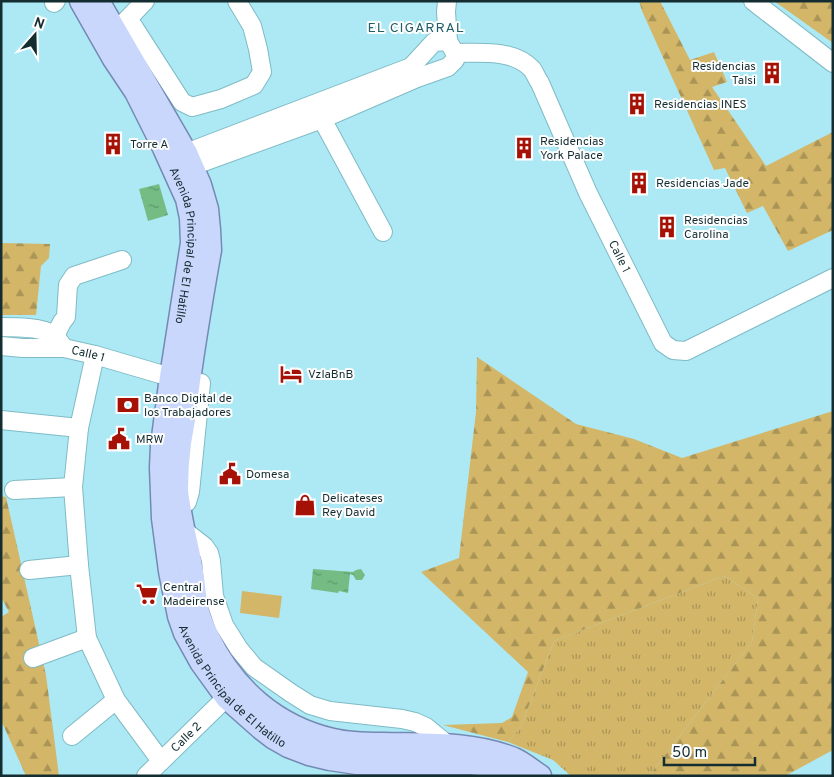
<svg xmlns="http://www.w3.org/2000/svg" width="834" height="777" font-family="Overpass,sans-serif">
  <style>
    .grass { fill: url(#grass-tufts) }
    .forest { fill: url(#forest-firs) }
    .garden { fill: #d3b668 }
    .water { fill: url(#water-ripples) }
    .lines { fill: none; stroke-linecap: round; stroke-linejoin: round }
    .minor-casing { stroke: #7fbbc5; stroke-width: 20 }
    .major-casing { stroke: #748ab4; stroke-width: 25 }
    .minor { stroke: #fff; stroke-width: 18 }
    .major { stroke: #cad7fc; stroke-width: 22 }
    .labels { text-anchor: middle; stroke-width: 4; stroke-linejoin: round; paint-order: stroke }
    .poi-label { font-size: 12px; fill: #142d31; stroke: #fefefe; text-anchor: start }
    .street-label { font-size: 12px; fill: #142d31; stroke: #fefefe }
    .neighbourhood-label { font-size: 14px; letter-spacing: 1px; fill: #215e68; stroke: #fefefe }
  </style>
  <defs>
    <pattern id="grass-tufts" width="24" height="20" patternUnits="userSpaceOnUse" patternTransform="scale(1.25)"><rect width="24" height="20" fill="#d3b668"/><path d="M3 7l-1-3M5 7V3M7 7l1-3M15 17l-1-3M17 17v-4M19 17l1-3" fill="none" stroke="#aa9456"/></pattern>
    <pattern id="forest-firs" width="22" height="20" patternUnits="userSpaceOnUse" patternTransform="scale(1.25)"><rect width="22" height="20" fill="#d3b668"/><path d="M5 1l3.5 6h-7zM16 11l3.5 6h-7z" fill="#aa9456"/></pattern>
    <pattern id="water-ripples" width="26" height="14" patternUnits="userSpaceOnUse" patternTransform="scale(1.25)"><rect width="26" height="14" fill="#74bb84"/><path d="M2 4q2-2 4 0t4 0M15 11q2-2 4 0t4 0" fill="none" stroke="#5e986d"/></pattern>
  </defs>
  <rect width="100%" height="100%" fill="#ace9f4"/>
  <polygon class="grass" points="724,576 758,598 752,642 649,776 571,776 553,760 508,742 521,726 554,641"/>
  <g class="forest">
    <polygon points="639,1 660,1 690,60 714,52 727,82 712,87 766,166 833,132 833,230 788,251 763,206 747,213 725,168 714,170 642,11"/>
    <polygon points="774,1 833,1 833,43"/>
    <polygon points="1,243 50,244 49,258 41,266 36,315 1,315"/>
    <polygon points="477,357 576,424 634,439 682,458 833,411 833,750 785,776 649,776 752,642 758,598 724,576 554,641 521,726 508,742 443,725 502,723 512,717 528,672 421,572 459,558 476,412"/>
    <polygon points="1,496 6,497 46,675 59,776 26,776 1,720 1,617 9,612 1,597"/>
  </g>
  <polygon class="garden" points="242,591 282,596 279,618 240,613"/>
  <g class="water">
    <polygon points="159,184 168,215 148,221 139,189"/>
    <polygon points="313,569 353,572 356,570 361,569 365,575 362,580 356,580 353,575 350,574 348,593 339,591 338,593 311,589"/>
  </g>
  <g class="lines">
    <g class="minor-casing">
      <g id="minor">
        <polyline points="447,1 446,12 448,41"/>
        <polyline points="753,1 833,63"/>
        <polyline points="54,3 56,1"/>
        <polyline points="128,19 135,29 182,102 192,107 221,99 254,85 262,72 258,49 252,26 237,1"/>
        <polyline points="120,27 145,1"/>
        <polygon points="448,41 455,53 455,60 448,67 417,78 322,119 206,161 192,166 172,167 186,153 411,67 434,42"/>
        <path id="s1" d="M455 53C481 53 513 49 532 69 535 73 537 79 540 83L588 193 663 343 673 350 686 351 833 278"/>
        <polyline points="322,119 383,232"/>
        <path d="M1 327C15 327 43 327 54 335 57 338 60 342 62 345"/>
        <polyline points="55,336 62,322 66,317 68,285 74,276 122,260"/>
        <path id="s2" d="M1 346 23 348H64L95 355 160 374 181 379"/>
        <polyline points="95,355 79,428 73,487 79,565 87,638 116,700 161,761"/>
        <polyline points="1,420 79,428"/>
        <polyline points="14,490 73,487"/>
        <polyline points="179,506 187,502 190,492 201,383"/>
        <polyline points="182,529 204,546 209,553 211,561 214,596 224,625 239,649 254,667 291,693 310,705 330,711 402,719 415,722 426,727 449,746"/>
        <polyline points="29,570 79,565"/>
        <polyline points="33,658 87,638"/>
        <polyline points="72,736 116,700"/>
        <path id="s3" d="M146 776 235 689"/>
      </g>
    </g>
    <g class="major-casing">
      <g id="major">
        <path id="s4" d="M81 1 114 59 136 92 164 148 187 199 191 218 192 243 171 377 162 445 161 468 163 518 170 571 179 616 185 633 201 662 227 698 261 728 274 738 288 746 309 754 330 759 357 763H471L488 765 516 776"/>
        <path d="M98 1 186 153 200 185 207 209 209 230 210 250C201 301 192 353 186 404 185 417 182 430 180 443 178 458 177 474 177 489 177 494 178 499 179 505 182 527 187 544 191 566 194 580 194 594 197 608 199 618 204 628 208 637 233 689 276 727 333 740 349 744 366 744 383 744 427 745 472 742 514 759 523 763 531 770 540 776"/>
      </g>
    </g>
    <use href="#minor" class="minor"/>
    <use href="#major" class="major"/>
  </g>
  <defs>
    <g id="building-bare" transform="scale(1.725)"><path d="M-4-6H4V6H1V3H-1V6H-4ZM-2.5-4.3h1.7v1.8h-1.7ZM.8-4.3h1.7v1.8H.8ZM-2.5-1h1.7V.8h-1.7ZM.8-1h1.7V.8H.8Z" fill="#a51105" stroke="#fefefe" stroke-width="2.5" paint-order="stroke"/></g>
    <g id="hotel-bare" transform="scale(1.725)"><path d="M-6-4.5h1.5V1H6V5H4.5V3h-9V5H-6ZM-4 0a1.8 1.8 0 1 1 3.6 0ZM.5 0V-2.5h3Q6-2.5 6 0Z" fill="#a51105" stroke="#fefefe" stroke-width="2.5" paint-order="stroke"/></g>
    <g id="bank-bare" transform="scale(1.725)"><path d="M-6-4H6V4H-6ZM0-2.3a2.3 2.3 0 1 0 0 4.6a2.3 2.3 0 1 0 0-4.6Z" fill="#a51105" stroke="#fefefe" stroke-width="2.5" paint-order="stroke"/></g>
    <g id="civic-bare" transform="scale(1.725)"><path d="M-.6-6.5H3V-4.5H.6V-3L4-1V1h2V6H-6V1h2V-1L-.6-3ZM-1.2 2.5V6h2.4V2.5Z" fill="#a51105" stroke="#fefefe" stroke-width="2.5" paint-order="stroke"/></g>
    <g id="shop-bare" transform="scale(1.725)"><path d="M-5-2.5h2.3a2.7 3.5 0 0 1 5.4 0H5L5.5 6h-11ZM-1.5-2.5h3a1.5 2.3 0 0 0-3 0Z" fill="#a51105" stroke="#fefefe" stroke-width="2.5" paint-order="stroke"/></g>
    <g id="supermarket-bare" transform="scale(1.725)"><path d="M-6-5.5h2.5l.6 2H6L4.5 2H-2.5L-4.4-4H-6ZM-1.5 3.2a1.3 1.3 0 1 0 .1 0ZM3 3.2a1.3 1.3 0 1 0 .1 0Z" fill="#a51105" stroke="#fefefe" stroke-width="2.5" paint-order="stroke"/></g>
  </defs>
  <g fill-rule="evenodd">
    <use href="#building-bare" x="772" y="73"/>
    <use href="#building-bare" x="637" y="104"/>
    <use href="#building-bare" x="113" y="144"/>
    <use href="#building-bare" x="524" y="148"/>
    <use href="#building-bare" x="639" y="183"/>
    <use href="#building-bare" x="667" y="227"/>
    <use href="#hotel-bare" x="291" y="374"/>
    <use href="#bank-bare" x="128" y="405"/>
    <use href="#civic-bare" x="119" y="439"/>
    <use href="#civic-bare" x="230" y="474"/>
    <use href="#shop-bare" x="305" y="505"/>
    <use href="#supermarket-bare" x="147" y="594"/>
  </g>
  <g class="labels">
    <g class="poi-label">
      <text x="756" y="70" text-anchor="end">Residencias<tspan x="756" dy="14">Talsi</tspan></text>
      <text x="654" y="108">Residencias INES</text>
      <text x="540" y="145">Residencias<tspan x="540" dy="14">York Palace</tspan></text>
      <text x="130" y="148">Torre A</text>
      <text x="656" y="187">Residencias Jade</text>
      <text x="684" y="224">Residencias<tspan x="684" dy="14">Carolina</tspan></text>
      <text x="308" y="378">VzlaBnB</text>
      <text x="144" y="402">Banco Digital de<tspan x="144" dy="14">los Trabajadores</tspan></text>
      <text x="136" y="443">MRW</text>
      <text x="246" y="478">Domesa</text>
      <text x="322" y="502">Delicateses<tspan x="322" dy="14">Rey David</tspan></text>
      <text x="163" y="591">Central<tspan x="163" dy="14">Madeirense</tspan></text>
    </g>
    <g class="street-label">
      <text dy="4" stroke="none"><textPath href="#s4" startOffset="271">Avenida Principal de El Hatillo</textPath></text>
      <text dy="4" stroke="none"><textPath href="#s1" startOffset="288">Calle 1</textPath></text>
      <text dy="4" stroke="none"><textPath href="#s2" startOffset="88">Calle 1</textPath></text>
      <text dy="4" stroke="none"><textPath href="#s4" startOffset="736">Avenida Principal de El Hatillo</textPath></text>
      <text dy="4" stroke="none"><textPath href="#s3" startOffset="56">Calle 2</textPath></text>
    </g>
    <g class="neighbourhood-label">
      <text x="416" y="32">EL CIGARRAL</text>
    </g>
  </g>
  <rect width="834" height="777" fill="none" stroke="#142d31" stroke-width="5"/>
  <g transform="translate(35 35) rotate(20)" stroke="#fefefe" stroke-width="4" paint-order="stroke">
  <path d="M0-4L9 19L0 12L-9 19Z" fill="#142d31"/>
  <text y="-8" font-size="14" font-weight="bold" text-anchor="middle" fill="#142d31">N</text>
  </g>
  <path d="M664 757v8h91v-8" fill="none" stroke="#142d31" stroke-width="2.5"/>
  <text x="672" y="757" font-size="15" fill="#142d31" stroke="#fefefe" stroke-width="4" paint-order="stroke">50 m</text>
</svg>
